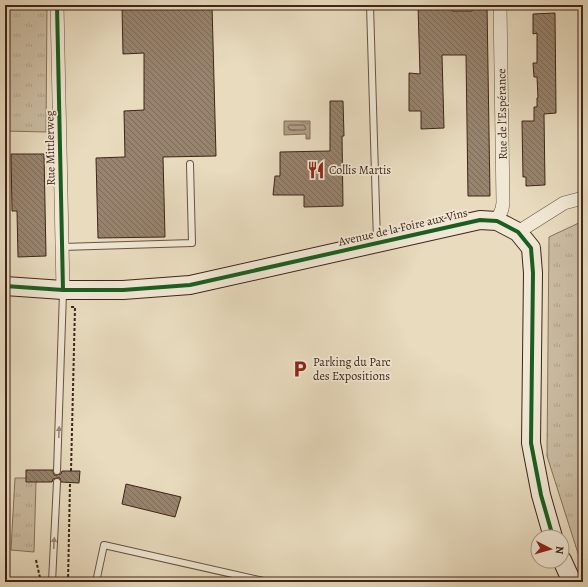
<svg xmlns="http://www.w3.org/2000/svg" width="588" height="587" font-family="Alegreya,serif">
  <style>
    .grass { fill: url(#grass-tufts); stroke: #86705d }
    .water { fill: url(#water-ripples); stroke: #836d5a }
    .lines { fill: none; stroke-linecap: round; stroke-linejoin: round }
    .shore { stroke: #78604f; stroke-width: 1 }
    .building { fill: url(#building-back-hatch); stroke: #402418 }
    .lane-casing { stroke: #6a5242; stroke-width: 8 }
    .street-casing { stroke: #6a5242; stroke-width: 14 }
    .secondary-casing { stroke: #402418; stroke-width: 20 }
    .path { stroke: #402418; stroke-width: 2; stroke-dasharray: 3 2; stroke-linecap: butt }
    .lane { stroke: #f0e8d5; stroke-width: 6 }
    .street { stroke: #f0e8d5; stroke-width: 13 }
    .secondary { stroke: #f0e8d5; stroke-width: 18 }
    .cycleway-casing { stroke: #f0e8d5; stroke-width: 6 }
    .cycleway { stroke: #1b5e20; stroke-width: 4 }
    .oneway { fill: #988676 }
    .labels { text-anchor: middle; stroke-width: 3.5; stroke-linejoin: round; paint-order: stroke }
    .street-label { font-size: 12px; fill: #402418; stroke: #f0e8d5 }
    .poi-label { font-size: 12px; fill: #402418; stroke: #f0e8d5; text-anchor: start }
  </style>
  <defs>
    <pattern id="grass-tufts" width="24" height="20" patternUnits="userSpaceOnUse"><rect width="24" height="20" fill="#cbbca2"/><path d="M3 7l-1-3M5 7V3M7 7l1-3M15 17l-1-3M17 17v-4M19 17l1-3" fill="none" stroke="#afa18b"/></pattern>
    <pattern id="water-ripples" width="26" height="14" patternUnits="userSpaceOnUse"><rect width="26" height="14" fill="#af9d86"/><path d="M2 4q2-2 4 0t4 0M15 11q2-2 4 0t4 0" fill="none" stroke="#90806d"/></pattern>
    <pattern id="building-back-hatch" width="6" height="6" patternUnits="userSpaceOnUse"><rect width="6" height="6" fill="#97836e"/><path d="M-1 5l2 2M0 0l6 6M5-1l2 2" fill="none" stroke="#7d6b59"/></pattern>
  </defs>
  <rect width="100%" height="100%" fill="#e8dbbe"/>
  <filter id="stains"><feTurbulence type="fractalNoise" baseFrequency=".005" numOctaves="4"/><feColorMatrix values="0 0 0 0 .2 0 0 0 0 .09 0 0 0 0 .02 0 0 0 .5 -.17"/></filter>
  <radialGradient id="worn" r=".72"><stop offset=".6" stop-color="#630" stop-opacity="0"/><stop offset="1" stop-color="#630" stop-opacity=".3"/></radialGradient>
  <g class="grass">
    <polygon points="5,5 47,5 46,132 5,131"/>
    <polygon points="583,221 583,569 547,456 549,237"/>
    <polygon points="15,478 26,478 36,482 34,552 11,550"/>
  </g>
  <polygon class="water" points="284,121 310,121 310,139 306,139 306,134 284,135"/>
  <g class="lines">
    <polygon class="shore" points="290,125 304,125 306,129 304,130 290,130 288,127"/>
  </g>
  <g class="building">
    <polygon points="122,5 212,5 216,156 163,157 165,237 98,238 96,158 125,157 124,111 144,110 144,53 123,54"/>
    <polygon points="418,5 452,5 452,11 472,11 472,5 487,5 490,196 468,196 466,55 442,55 444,128 421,129 421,111 409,111 409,73 420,74"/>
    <polygon points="555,13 556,113 544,114 545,185 526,186 526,177 523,177 522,121 534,121 534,107 537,107 537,98 538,98 537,77 534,77 533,63 537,63 537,33 533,34 533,14"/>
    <polygon points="330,101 343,101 344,136 342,136 343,206 304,207 304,195 273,195 275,176 280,176 280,152 330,151"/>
    <polygon points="11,154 44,154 46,256 18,257 17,211 12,211"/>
    <polygon points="26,470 53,470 54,475 57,475 61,474 62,471 80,471 79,483 61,482 60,478 57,478 53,479 52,482 26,482"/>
    <polygon points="126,484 181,497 175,517 122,504"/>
  </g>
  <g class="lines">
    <g class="lane-casing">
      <g id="lane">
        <polyline points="370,5 377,242"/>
        <polyline points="62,247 192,243 190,164"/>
        <polyline points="57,471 63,292"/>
        <polyline points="52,582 57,482"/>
        <polyline points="96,582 104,545 268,582"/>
      </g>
    </g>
    <g class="street-casing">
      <g id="street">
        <polyline points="57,5 63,290"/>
        <polyline points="497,221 502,209 503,203 500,5"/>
        <polyline points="518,232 564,203 583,198"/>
      </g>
    </g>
    <g class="secondary-casing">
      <g id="secondary">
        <polyline points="5,286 63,290 123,290 190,285 480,220 497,221 518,232 531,248 533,273 531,443 541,495 553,537"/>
        <polyline points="562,560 572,582"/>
      </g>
    </g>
    <g class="path">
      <polyline points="71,471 75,307 71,307"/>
      <polyline points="36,560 41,582"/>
      <polyline points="68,582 70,483"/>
    </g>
    <use href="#lane" class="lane"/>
    <use href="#street" class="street"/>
    <use href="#secondary" class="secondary"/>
    <g class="cycleway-casing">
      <g id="cycleway">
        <polyline points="57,5 63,290"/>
        <polyline points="5,286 63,290 123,290 190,285 480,220 497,221 518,232 531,248 533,273 531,443 541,495 553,537"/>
      </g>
    </g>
    <use href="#cycleway" class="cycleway"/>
  </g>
  <defs><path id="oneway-solid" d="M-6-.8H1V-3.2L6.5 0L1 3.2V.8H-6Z"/></defs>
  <g class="oneway">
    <use href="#oneway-solid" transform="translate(59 432) rotate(-88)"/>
    <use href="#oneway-solid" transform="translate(54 543) rotate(-87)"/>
  </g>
  <defs>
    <g id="restaurant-bare" transform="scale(1.38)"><path d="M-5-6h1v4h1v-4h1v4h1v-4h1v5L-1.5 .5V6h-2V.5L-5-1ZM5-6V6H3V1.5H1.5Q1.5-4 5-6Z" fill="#8f2418" stroke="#f0e8d5" stroke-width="2.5" paint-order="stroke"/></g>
    <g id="parking-bare" transform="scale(1.38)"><path d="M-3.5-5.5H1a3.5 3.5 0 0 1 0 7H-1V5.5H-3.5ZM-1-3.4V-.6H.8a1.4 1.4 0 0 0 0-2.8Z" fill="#8f2418" stroke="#f0e8d5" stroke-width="2.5" paint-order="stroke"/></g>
  </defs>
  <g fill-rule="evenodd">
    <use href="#restaurant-bare" x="316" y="170"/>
    <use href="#parking-bare" x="300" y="369"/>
  </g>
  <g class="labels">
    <g class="street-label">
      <text transform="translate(502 114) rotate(-91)" y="4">Rue de l'Espérance</text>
      <text transform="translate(50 148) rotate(-91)" y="4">Rue Mittlerweg</text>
      <text transform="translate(403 227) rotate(-13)" y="4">Avenue de la Foire aux Vins</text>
    </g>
    <g class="poi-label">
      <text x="329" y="174">Collis Martis</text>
      <text x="313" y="366">Parking du Parc<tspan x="313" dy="14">des Expositions</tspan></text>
    </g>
  </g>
  <rect width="588" height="587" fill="none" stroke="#e8dbbe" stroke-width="20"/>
  <rect x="6" y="6" width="576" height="575" fill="none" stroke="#402418" stroke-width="2"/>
  <rect x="10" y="10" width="568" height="567" fill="none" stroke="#402418"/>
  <g transform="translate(550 549) rotate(96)"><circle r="19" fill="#f0e8d5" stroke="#aa9a89"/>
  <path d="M0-3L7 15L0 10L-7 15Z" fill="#8f2418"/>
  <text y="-6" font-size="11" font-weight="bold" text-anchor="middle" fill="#402418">N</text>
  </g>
  <rect width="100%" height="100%" filter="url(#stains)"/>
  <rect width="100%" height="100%" fill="url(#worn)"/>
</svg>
